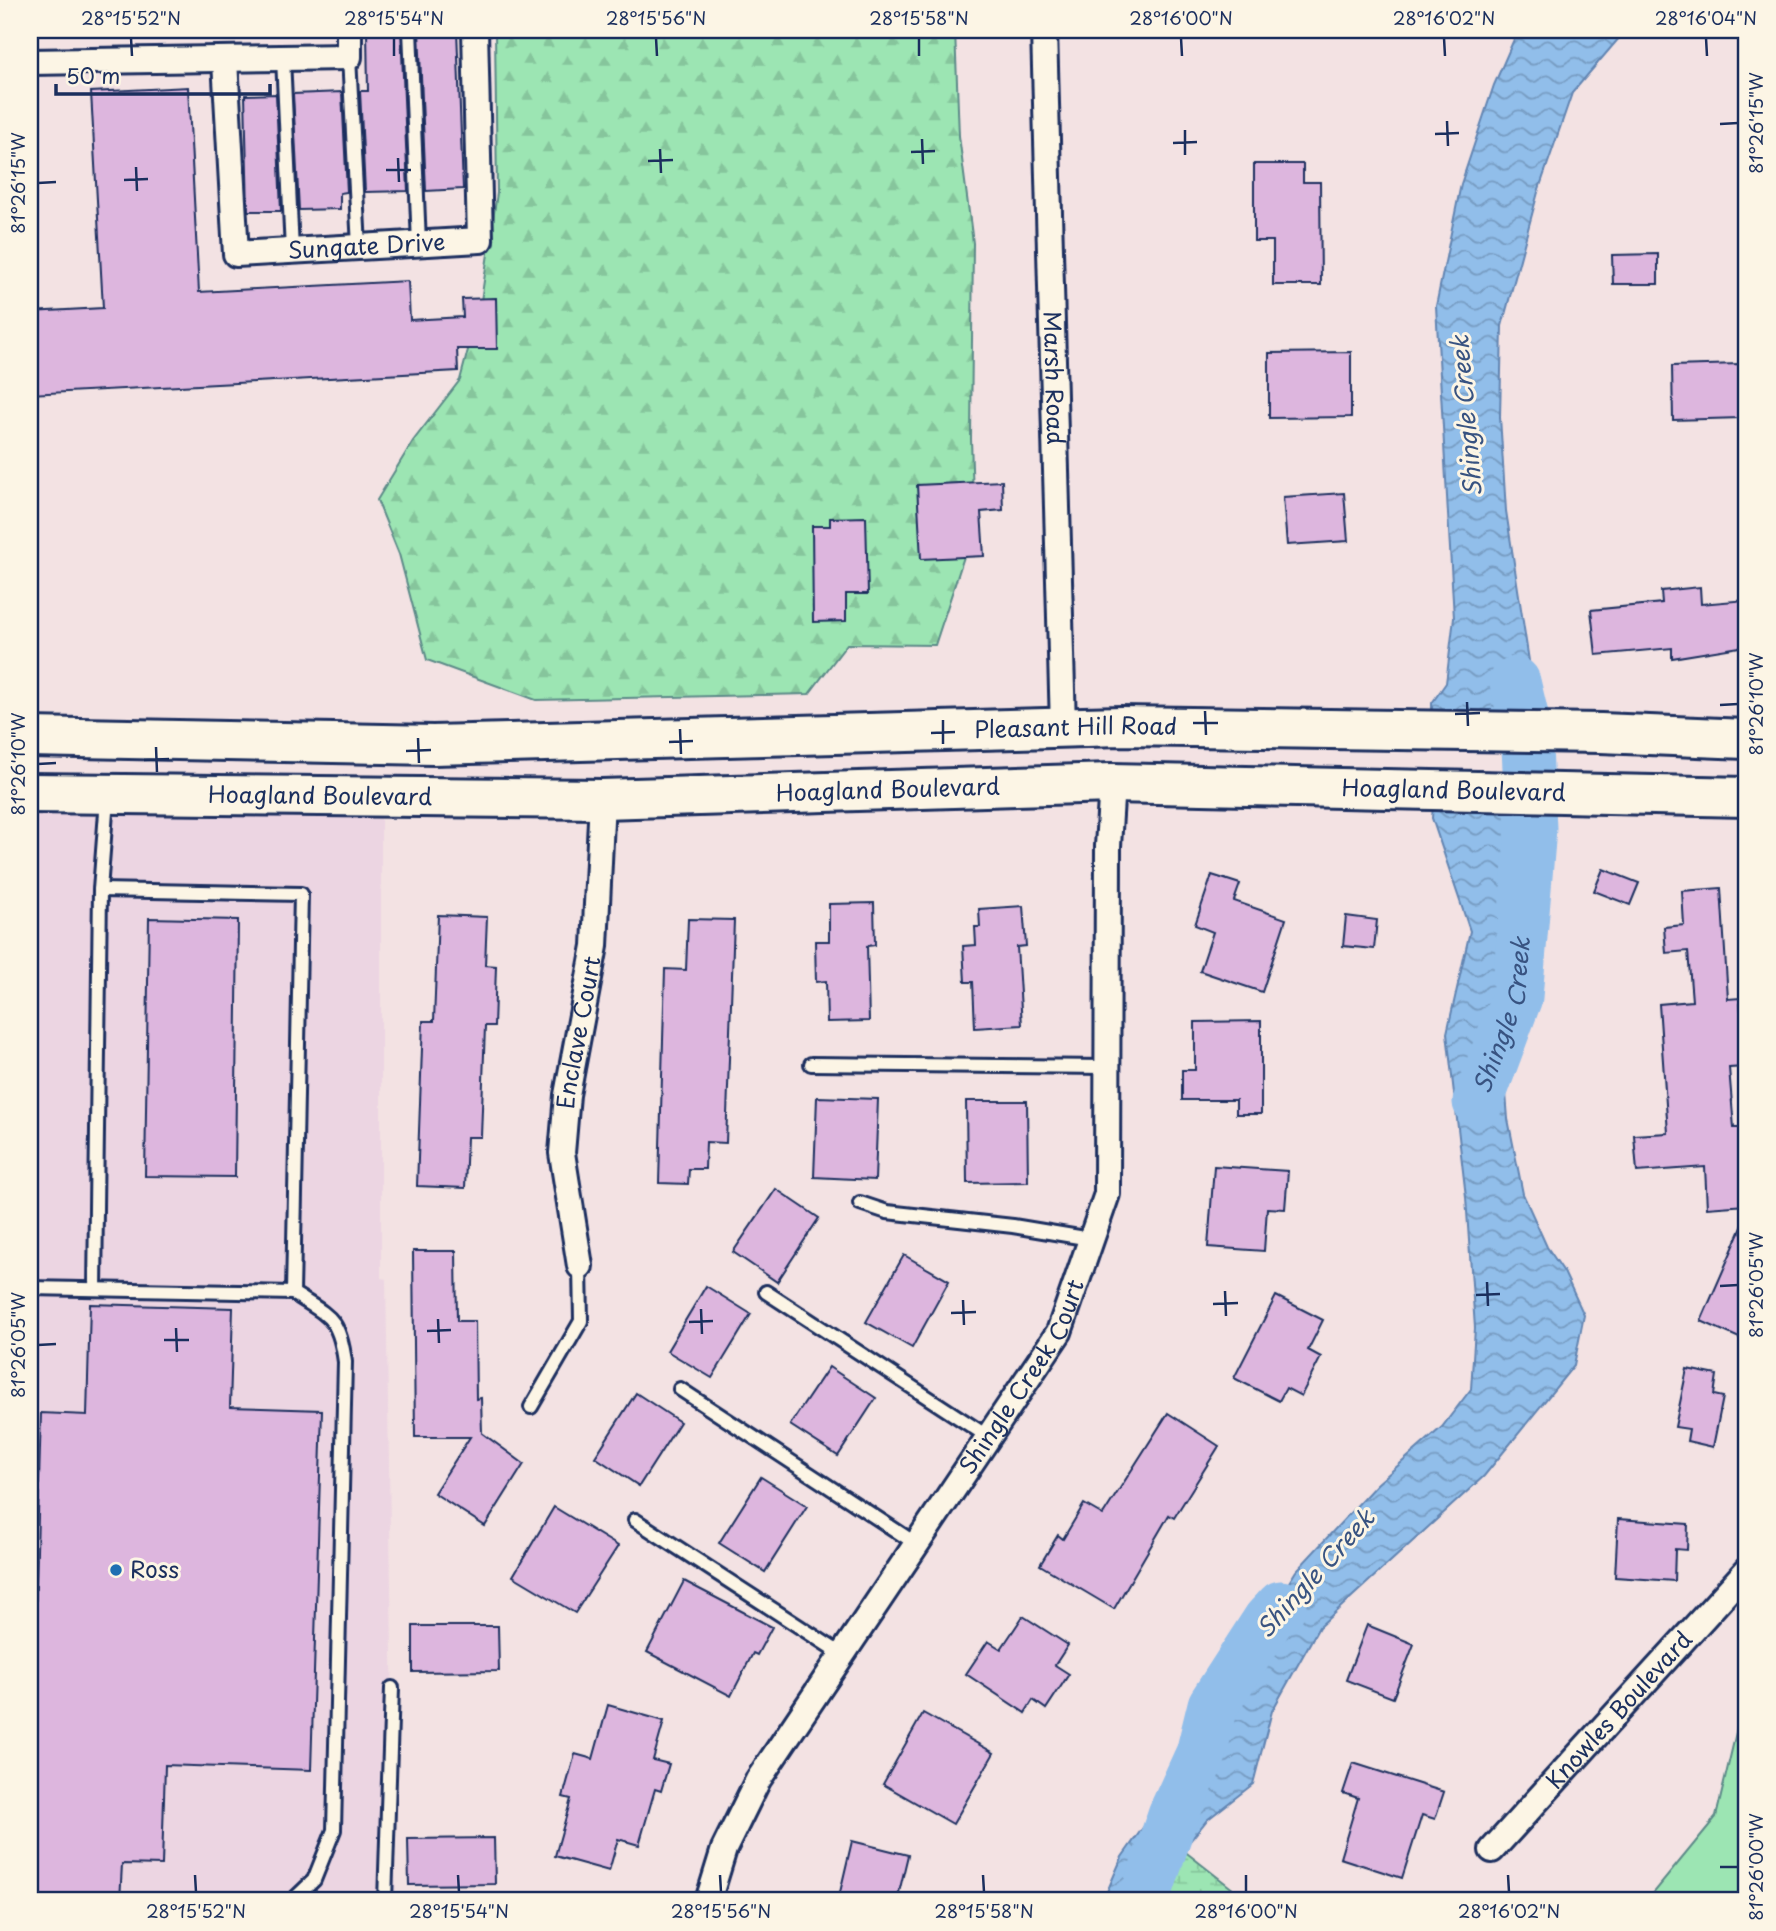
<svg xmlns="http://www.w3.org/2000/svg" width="1776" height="1931" font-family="'Playpen Sans',sans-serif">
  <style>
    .built { fill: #ecd5e2 }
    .grass { fill: #9ce5b3; stroke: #5c8a88; stroke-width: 2 }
    .forest { fill: url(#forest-firs); stroke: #5c8a88; stroke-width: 2 }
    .wetland { fill: url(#wetland-marsh); stroke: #5c8a88; stroke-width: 2 }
    .water { fill: url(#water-waves); stroke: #6285b2; stroke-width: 2 }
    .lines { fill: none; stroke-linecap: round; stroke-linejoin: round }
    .river { stroke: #91beea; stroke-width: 51 }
    .building { fill: #ddb6de; stroke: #1b2f5e; stroke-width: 2 }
    .lane-casing { stroke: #1b2f5e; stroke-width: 18 }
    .street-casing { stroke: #1b2f5e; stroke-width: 30 }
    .primary-casing { stroke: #1b2f5e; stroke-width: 44 }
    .lane { stroke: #fcf5e5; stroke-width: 12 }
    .street { stroke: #fcf5e5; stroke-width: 24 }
    .primary { stroke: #fcf5e5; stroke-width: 38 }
    .ticks { fill: none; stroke: #1b2f5e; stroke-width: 2.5 }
    .poi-dot { fill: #1f6fb2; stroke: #fcf5e5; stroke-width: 2.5 }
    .labels { text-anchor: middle; stroke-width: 6; stroke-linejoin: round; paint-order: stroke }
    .street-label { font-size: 23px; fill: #1b2f5e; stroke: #fcf5e5 }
    .poi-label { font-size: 23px; fill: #1b2f5e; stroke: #fcf5e5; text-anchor: start }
    .water-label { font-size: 24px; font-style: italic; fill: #385381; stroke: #fcf5e5 }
    .neatline { fill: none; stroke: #1b2f5e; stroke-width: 2.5 }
    .ticks-label { font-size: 18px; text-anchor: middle; fill: #1b2f5e }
  </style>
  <defs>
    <pattern id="forest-firs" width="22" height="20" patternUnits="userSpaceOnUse" patternTransform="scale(1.75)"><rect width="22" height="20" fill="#9ce5b3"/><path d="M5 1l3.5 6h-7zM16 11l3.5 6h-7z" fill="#86c59c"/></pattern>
    <pattern id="wetland-marsh" width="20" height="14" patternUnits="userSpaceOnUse" patternTransform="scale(1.75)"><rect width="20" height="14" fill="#9ce5b3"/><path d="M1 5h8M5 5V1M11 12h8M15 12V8" fill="none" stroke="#86c59c"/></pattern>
    <pattern id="water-waves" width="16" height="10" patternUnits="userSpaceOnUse" patternTransform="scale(1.75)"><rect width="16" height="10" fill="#91beea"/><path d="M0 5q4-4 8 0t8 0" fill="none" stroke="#769bc1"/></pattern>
  </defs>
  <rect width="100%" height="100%" fill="#f3e2e3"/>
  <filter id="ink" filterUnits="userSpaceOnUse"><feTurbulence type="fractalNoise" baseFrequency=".0143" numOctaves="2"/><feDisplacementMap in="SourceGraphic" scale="14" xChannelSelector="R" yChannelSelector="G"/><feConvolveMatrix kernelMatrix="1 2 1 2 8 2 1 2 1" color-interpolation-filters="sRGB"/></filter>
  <g filter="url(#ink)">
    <polygon class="built" points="30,808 381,812 381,1278 386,1279 396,1901 30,1901"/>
    <polygon class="grass" points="1746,1690 1746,1901 1647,1901 1716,1817"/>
    <g class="forest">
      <polygon points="495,30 955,30 959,136 973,243 971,439 974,526 935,645 847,644 809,694 536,700 427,660 399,554 377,500 413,441 460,380 481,301 497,193"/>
      <polygon points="1621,30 1740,30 1739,33 1620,37"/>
    </g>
    <polygon class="wetland" points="1183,1850 1248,1901 1165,1901"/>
    <g class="water">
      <polygon points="1518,30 1621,30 1620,37 1572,93 1538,192 1502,326 1500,417 1506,511 1531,674 1531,717 1432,716 1432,703 1446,683 1454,618 1436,306 1461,184 1494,85"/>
      <polygon points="1433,805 1527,807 1506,921 1502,1041 1508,1119 1523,1194 1547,1247 1564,1272 1584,1315 1574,1365 1484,1476 1319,1627 1272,1711 1253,1784 1207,1820 1183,1850 1165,1901 1103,1901 1122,1857 1201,1746 1245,1653 1296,1571 1377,1484 1442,1427 1471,1389 1475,1328 1466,1197 1447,1033 1470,931 1432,818"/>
    </g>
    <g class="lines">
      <g class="river">
        <path id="s1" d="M1478 1102 1517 997 1531 828 1526 728 1515 682"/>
        <polyline points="1144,1901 1173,1815 1201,1754 1213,1705 1268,1620 1281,1606"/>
      </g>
    </g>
    <g class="building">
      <polygon points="367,30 401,30 408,191 365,192 360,91 368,91"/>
      <polygon points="419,30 457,30 463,189 426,191"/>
      <polygon points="188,87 199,292 408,281 410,320 463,317 462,299 496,298 497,349 457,349 458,371 30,394 30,312 103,308 91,92"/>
      <polygon points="342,92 347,192 340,193 340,209 299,210 293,94"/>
      <polygon points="276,94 281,211 248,211 245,95"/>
      <polygon points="1254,164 1303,164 1303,182 1320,182 1321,285 1273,285 1273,241 1254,241"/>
      <polygon points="1658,254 1658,284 1613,284 1612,255"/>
      <polygon points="1351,352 1351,417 1269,418 1269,353"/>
      <polygon points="1740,364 1741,418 1673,420 1672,366"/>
      <polygon points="1002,481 1003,510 981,512 984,556 921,559 917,485"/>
      <polygon points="1344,493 1348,541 1287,545 1283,497"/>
      <polygon points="866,517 868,594 846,594 846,621 813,622 812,526 830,526 830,518"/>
      <polygon points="1700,587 1701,604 1746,600 1746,646 1672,658 1672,648 1596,655 1591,610 1662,603 1661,591"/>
      <polygon points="1603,869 1639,883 1630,905 1594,891"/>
      <polygon points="1212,875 1240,884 1234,901 1286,919 1262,992 1200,971 1213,932 1195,925"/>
      <polygon points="1721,888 1728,999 1740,998 1745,1067 1729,1068 1734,1128 1744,1128 1746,1205 1707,1208 1705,1167 1637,1172 1634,1135 1668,1133 1659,1004 1692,1001 1688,951 1666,953 1664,927 1684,925 1682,891"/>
      <polygon points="874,903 875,945 867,946 869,1021 827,1022 826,981 816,982 815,941 829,941 829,904"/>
      <polygon points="1023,906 1026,946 1017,947 1022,1025 975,1028 973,982 965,982 963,946 976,945 975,927 980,927 979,909"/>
      <polygon points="438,915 487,917 485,965 496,966 494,1026 485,1026 481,1137 467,1137 465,1188 417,1186 423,1021 434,1021"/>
      <polygon points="1346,916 1377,920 1374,949 1343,946"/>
      <polygon points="149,918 238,920 235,1177 145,1176"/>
      <polygon points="688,919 734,920 726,1143 706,1142 705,1169 689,1169 688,1184 659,1183 665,969 686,970"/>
      <polygon points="1261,1021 1261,1114 1236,1114 1236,1100 1182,1100 1182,1070 1195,1070 1195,1022"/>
      <polygon points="817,1097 878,1099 875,1180 814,1177"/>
      <polygon points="966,1101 1027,1101 1028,1182 967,1183"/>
      <polygon points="1214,1166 1288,1171 1285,1209 1267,1208 1264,1251 1208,1247"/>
      <polygon points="776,1189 819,1218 777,1282 733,1252"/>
      <polygon points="1746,1218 1746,1341 1701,1321"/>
      <polygon points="413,1251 456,1251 457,1321 475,1321 476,1399 481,1398 482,1433 524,1464 485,1526 434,1493 470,1437 415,1437"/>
      <polygon points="904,1255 949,1281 912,1348 866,1322"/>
      <polygon points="706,1286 751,1314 712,1378 667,1351"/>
      <polygon points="1276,1296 1323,1320 1308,1350 1321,1357 1301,1396 1286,1388 1279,1401 1234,1378"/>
      <polygon points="90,1304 233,1308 230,1407 322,1410 311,1770 165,1765 162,1865 122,1864 120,1901 30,1901 30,1791 41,1413 87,1415"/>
      <polygon points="829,1367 876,1398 838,1456 790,1425"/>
      <polygon points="1687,1369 1717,1375 1714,1395 1723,1397 1713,1447 1687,1441 1689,1429 1675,1427"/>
      <polygon points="636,1393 680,1422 639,1486 595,1457"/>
      <polygon points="1168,1413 1219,1446 1174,1518 1169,1515 1114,1609 1040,1565 1058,1535 1063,1539 1084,1504 1103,1515"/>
      <polygon points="761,1477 807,1506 765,1572 719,1543"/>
      <polygon points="554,1507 618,1546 575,1613 513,1576"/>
      <polygon points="1618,1519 1688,1524 1687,1550 1675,1549 1674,1581 1615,1577"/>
      <polygon points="684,1581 772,1627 757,1655 753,1653 731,1696 647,1652"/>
      <polygon points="1023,1616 1068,1645 1055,1665 1069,1674 1046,1709 1033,1700 1025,1713 966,1674 988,1641 1001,1649"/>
      <polygon points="1367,1625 1414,1644 1393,1698 1346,1680"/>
      <polygon points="413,1626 498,1626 499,1671 413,1672"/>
      <polygon points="608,1705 664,1721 653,1760 669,1764 661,1791 655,1789 639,1845 618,1839 609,1871 555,1856 571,1799 563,1797 575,1754 593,1759"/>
      <polygon points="923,1713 994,1753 953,1824 883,1784"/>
      <polygon points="1353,1763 1444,1792 1435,1819 1422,1815 1402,1878 1340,1858 1358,1798 1343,1793"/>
      <polygon points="494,1838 495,1884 409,1885 408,1839"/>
      <polygon points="852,1841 908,1855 897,1901 838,1901"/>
    </g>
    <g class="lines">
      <g class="lane-casing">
        <g id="lane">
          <polyline points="410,30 419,244"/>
          <polyline points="349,57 359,247"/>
          <polyline points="283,58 292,251"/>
          <polyline points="811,1064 1107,1067"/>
          <polyline points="860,1203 887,1212 1013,1226 1091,1239"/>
          <polyline points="30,1288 293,1293 301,894 100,890"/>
          <polyline points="95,1289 100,890 107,799"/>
          <polyline points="766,1292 990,1438"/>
          <polyline points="680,1389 918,1545"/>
          <polyline points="531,1407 581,1321 580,1266"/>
          <polyline points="635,1520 843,1655"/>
          <path d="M292 1901 314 1880 334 1830 345 1362C339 1316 329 1317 293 1293"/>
          <polyline points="385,1901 392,1688"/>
        </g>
      </g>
      <g class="street-casing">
        <g id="street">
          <path id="s2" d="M1044 30 1063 727"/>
          <path id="s3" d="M225 61 236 254 480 240 475 30"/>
          <polyline points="30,62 349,57 349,30"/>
          <path id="s4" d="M580 1266 562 1153 567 1095 595 946 602 799"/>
          <path id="s5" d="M1492 1850 1746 1571"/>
          <path id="s6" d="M708 1901 724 1849 758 1780 1059 1332 1107 1194 1108 846 1112 783"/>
        </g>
      </g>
      <g class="primary-casing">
        <g id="primary">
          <path id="s7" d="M30 737 433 745 1121 726 1601 733 1746 739"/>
          <path id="s8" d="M30 793 602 799 1112 783 1746 797"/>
        </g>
      </g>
      <use href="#lane" class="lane"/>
      <use href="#street" class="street"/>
      <use href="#primary" class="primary"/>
    </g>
  </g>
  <path class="ticks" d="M131 38 132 56M394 38V56M656 38 657 56M919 38V56M1181 38 1182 56M1444 38 1445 56M1706 38 1707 56M1447 121 1448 146M1720 124 1738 123M1185 130V155M1435 134 1459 133M922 139 923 164M1173 143 1197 142M660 149 661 173M911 152 935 151M398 158 399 182M648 161 673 160M136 167 137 191M386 170H411M124 180 148 179M38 183 56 182M1467 702 1468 726M1720 705 1738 704M1205 711 1206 735M1455 714 1480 713M943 720V744M1193 723H1218M680 729 681 754M931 733 955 732M418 738 419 763M669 742 693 741M156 747 157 772M406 751 431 750M144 760 169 759M38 764 56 763M1487 1282 1488 1306M1720 1286 1738 1285M1225 1291 1226 1316M1476 1295 1500 1294M963 1300 964 1325M1213 1304 1238 1303M701 1309 702 1334M951 1313 976 1312M438 1319 439 1343M689 1322 713 1321M176 1328 177 1352M427 1331 451 1330M164 1340H189M38 1345 56 1344M1720 1867H1738M195 1875 196 1892M458 1875 459 1892M720 1875 721 1892M983 1875 984 1892M1246 1875V1892M1508 1875 1509 1892"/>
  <circle class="poi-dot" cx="116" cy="1570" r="7"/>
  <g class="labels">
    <g class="street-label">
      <text dy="8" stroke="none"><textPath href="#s3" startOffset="324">Sungate Drive</textPath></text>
      <text dy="8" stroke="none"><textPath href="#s2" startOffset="348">Marsh Road</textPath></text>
      <text dy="8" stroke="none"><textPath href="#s7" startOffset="1046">Pleasant Hill Road</textPath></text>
      <text dy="8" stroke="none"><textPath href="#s8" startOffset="858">Hoagland Boulevard</textPath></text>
      <text dy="8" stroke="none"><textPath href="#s8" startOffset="1424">Hoagland Boulevard</textPath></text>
      <text dy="8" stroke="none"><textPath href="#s8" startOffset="290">Hoagland Boulevard</textPath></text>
      <text dy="8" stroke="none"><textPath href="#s4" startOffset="236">Enclave Court</textPath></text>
      <text dy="8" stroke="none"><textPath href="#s6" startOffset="614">Shingle Creek Court</textPath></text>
      <text dy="8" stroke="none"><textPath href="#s5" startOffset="189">Knowles Boulevard</textPath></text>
    </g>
    <g class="poi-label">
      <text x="130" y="1578">Ross</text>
    </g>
    <g class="water-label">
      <text transform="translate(1467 416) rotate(-95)" y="8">Shingle Creek</text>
      <text dy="8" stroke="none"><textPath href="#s1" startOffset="91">Shingle Creek</textPath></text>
      <text transform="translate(1316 1574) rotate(-48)" y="8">Shingle Creek</text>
    </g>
  </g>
  <rect width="1776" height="1931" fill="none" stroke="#fcf5e5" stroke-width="77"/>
  <path d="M56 84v10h214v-10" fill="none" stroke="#1b2f5e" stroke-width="3.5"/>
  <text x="66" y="84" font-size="21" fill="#1b2f5e" stroke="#fcf5e5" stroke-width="5" paint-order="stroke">50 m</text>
  <rect x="38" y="38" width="1700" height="1854" class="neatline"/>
  <g class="ticks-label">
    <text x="131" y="25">28°15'52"N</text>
    <text x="394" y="25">28°15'54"N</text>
    <text x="656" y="25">28°15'56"N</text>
    <text x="919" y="25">28°15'58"N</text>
    <text x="1181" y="25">28°16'00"N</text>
    <text x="1444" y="25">28°16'02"N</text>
    <text x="1706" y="25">28°16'04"N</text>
    <text transform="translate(1757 123) rotate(-90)" y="6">81°26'15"W</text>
    <text transform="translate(19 183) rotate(-90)" y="6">81°26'15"W</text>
    <text transform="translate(1757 704) rotate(-90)" y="6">81°26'10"W</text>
    <text transform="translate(19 764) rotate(-90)" y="6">81°26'10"W</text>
    <text transform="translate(1757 1285) rotate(-90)" y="6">81°26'05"W</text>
    <text transform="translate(19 1345) rotate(-90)" y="6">81°26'05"W</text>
    <text transform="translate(1757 1867) rotate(-90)" y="6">81°26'00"W</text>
    <text x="196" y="1918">28°15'52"N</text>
    <text x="459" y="1918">28°15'54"N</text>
    <text x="721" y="1918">28°15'56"N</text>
    <text x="984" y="1918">28°15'58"N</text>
    <text x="1246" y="1918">28°16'00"N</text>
    <text x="1509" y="1918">28°16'02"N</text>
  </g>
</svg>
